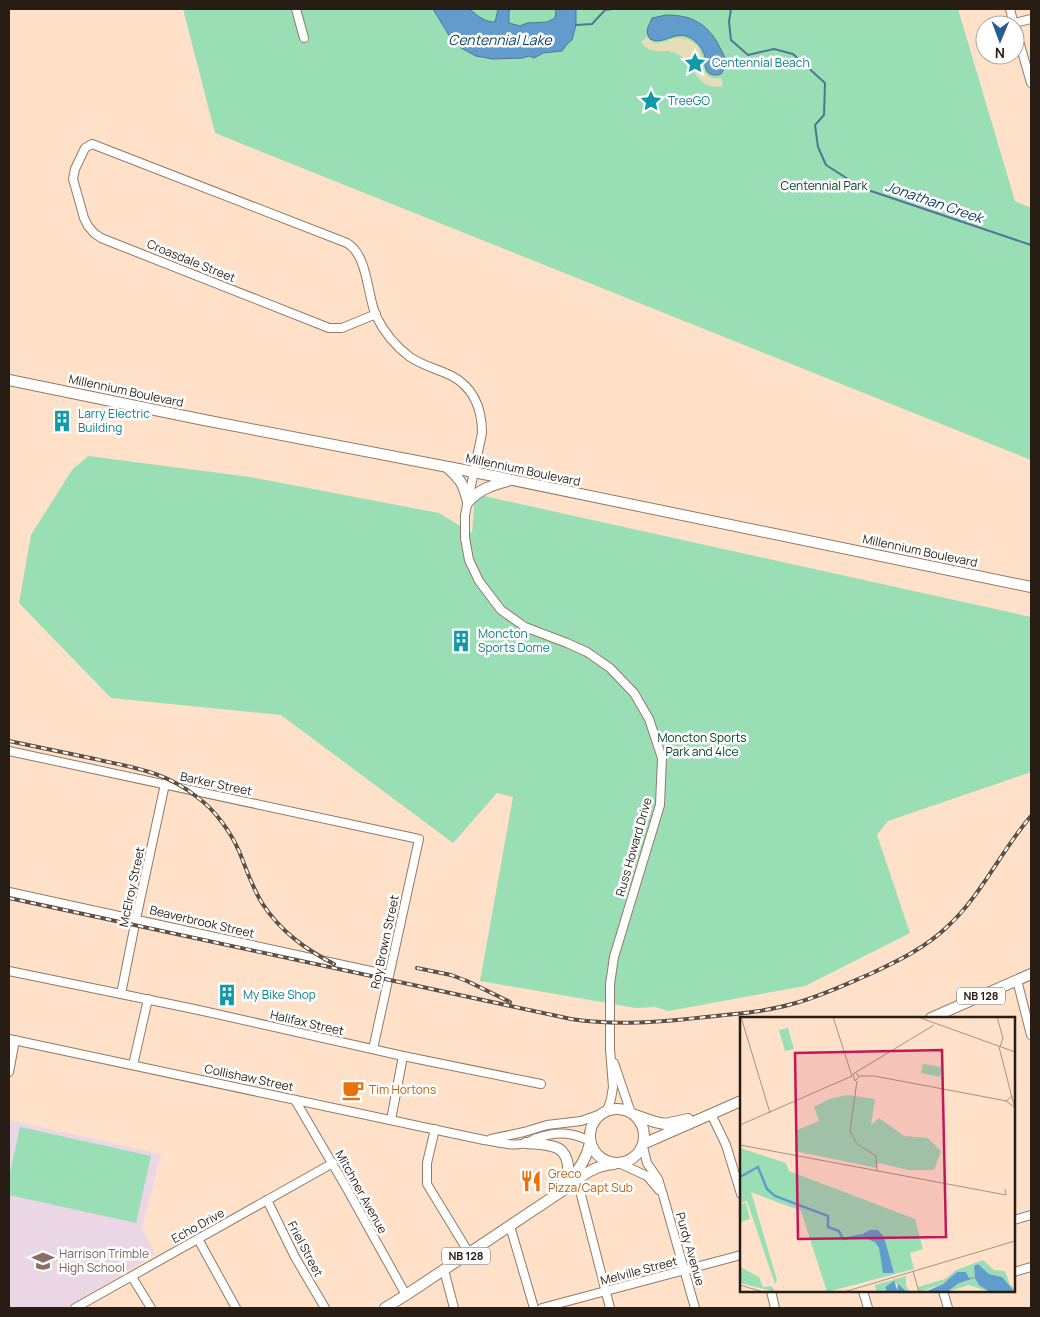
<svg xmlns="http://www.w3.org/2000/svg" width="1040" height="1317" font-family="Manrope,sans-serif">
  <style>
    .education { fill: #ebd6e5 }
    .green { fill: #9adeb6 }
    .sand { fill: #e7ddb8 }
    .water { fill: #619ccc; stroke: #507695 }
    .lines { fill: none; stroke-linecap: round; stroke-linejoin: round }
    .stream { stroke: #507695; stroke-width: 2 }
    .minor-casing { stroke: #937a63; stroke-width: 10 }
    .major-casing { stroke: #937a63; stroke-width: 12 }
    .minor { stroke: #fff; stroke-width: 8 }
    .major { stroke: #fff; stroke-width: 10 }
    .rail-casing { stroke: #5e4f42; stroke-width: 4 }
    .rail { stroke: #fff; stroke-width: 2; stroke-dasharray: 5.5; stroke-linecap: butt }
    .labels { text-anchor: middle; stroke-width: 5; stroke-linejoin: round; paint-order: stroke }
    .shield { fill: #fff; stroke: #68615a; stroke-width: 1 }
    .shield-label { font-size: 11px; font-weight: bold; fill: #271d14 }
    .culture-label { font-size: 12px; fill: #0d838f; stroke: #fff; text-anchor: start }
    .park-label { font-size: 12px; fill: #054227; stroke: #fff }
    .street-label { font-size: 12px; fill: #271d14; stroke: #fff }
    .food-label { font-size: 12px; fill: #c56008; stroke: #fff; text-anchor: start }
    .education-label { font-size: 12px; fill: #785e54; stroke: #fff; text-anchor: start }
    .water-label { font-size: 14px; font-style: italic; fill: #0b3b5b; stroke: #fff }
    .inset-river { fill: none; stroke: #619ccc; stroke-width: 2.5 }
    .inset-road { fill: none; stroke: #a89380; stroke-width: 1 }
    .view { fill: #c2185b; fill-opacity: 0.15; stroke: #c2185b; stroke-width: 2.5 }
    .inset-edge { fill: none; stroke: #271d14; stroke-width: 2.5 }
  </style>
  <rect width="100%" height="100%" fill="#fee1c8"/>
  <polygon class="education" points="9,1120 161,1154 142,1229 155,1254 66,1308 9,1308"/>
  <g class="green">
    <polygon points="183,9 958,9 1015,201 1031,208 1031,460 215,133"/>
    <polygon points="88,456 250,477 439,513 472,533 475,494 1031,617 1031,772 888,821 877,835 910,933 805,986 668,1011 656,1007 636,1008 480,981 513,797 497,793 453,843 281,715 111,698 19,603 31,535 72,470"/>
    <polygon points="20,1127 151,1156 136,1223 9,1195 9,1177"/>
  </g>
  <path class="sand" d="M647 37 654 43C668 44 673 33 689 40 713 50 692 82 721 78L723 86C697 92 695 64 677 54 664 46 652 58 641 42Z"/>
  <g class="water">
    <path d="M433 9H470C477 16 485 22 495 22L498 9H511L509 11V23L520 26 527 23 547 22 555 18 556 10 554 9H576V25L572 40 568 43 562 51 543 53 534 58 529 56 523 58 493 59 476 56 461 48 450 37Z"/>
    <path d="M666 15C689 15 704 21 717 42 721 49 724 57 729 63L726 66 721 74C713 77 705 74 705 64 705 62 705 59 705 57 704 52 701 47 697 43 678 24 666 47 650 39 644 30 649 26 652 18Z"/>
  </g>
  <g class="lines">
    <g class="stream">
      <polyline points="731,9 729,22 731,40 748,55 774,49 793,54 825,83 824,115 815,125 818,147 826,165 862,188 1031,245"/>
      <polyline points="576,25 592,24 605,10 613,9"/>
    </g>
    <g class="minor-casing">
      <g id="minor">
        <polyline points="296,9 304,38"/>
        <polyline points="1010,9 1014,25"/>
        <polyline points="1014,23 1031,19"/>
        <polyline points="1015,27 1031,83"/>
        <path d="M376 314 342 328H329L101 238 94 233 88 226 84 218 73 179 75 169 85 148 92 144 347 243C368 255 367 295 376 316 384 332 395 346 410 357 423 366 438 369 452 376 474 388 482 409 482 433L465 515V538L469 560 479 581 501 610 525 627 567 643 587 652 610 668 634 693 649 719 662 758 660 805 614 957 610 984V1049L613 1087 611 1099 607 1111"/>
        <polyline points="9,751 419,839 373,1049"/>
        <polyline points="9,892 389,975"/>
        <polyline points="9,971 194,1009 403,1056 541,1084"/>
        <polyline points="1017,980 1031,1035"/>
        <polyline points="121,994 136,919 165,784"/>
        <path d="M9 1039 484 1140C497 1142 513 1147 526 1143 530 1142 533 1139 537 1138 557 1131 571 1132 590 1141"/>
        <polyline points="614,1063 631,1113"/>
        <polyline points="133,1065 148,999"/>
        <polyline points="9,1072 15,1040"/>
        <polyline points="295,1100 346,1187 406,1295"/>
        <polyline points="711,1114 726,1145 741,1194"/>
        <polyline points="391,1120 403,1056"/>
        <polyline points="435,1129 427,1163 427,1184 469,1253"/>
        <polyline points="491,1139 524,1132 547,1125 581,1121 601,1114"/>
        <polyline points="643,1147 647,1163 658,1179 663,1195 695,1308"/>
        <polyline points="621,1164 647,1176 659,1190"/>
        <polyline points="577,1179 610,1308"/>
        <polyline points="267,1200 295,1257 325,1308"/>
        <polyline points="1014,1220 1031,1215"/>
        <polyline points="510,1226 534,1308"/>
        <polyline points="198,1239 236,1308"/>
        <polyline points="444,1270 454,1308"/>
        <polyline points="1014,1272 1031,1267"/>
        <polyline points="132,1277 151,1308"/>
        <polyline points="771,1291 775,1308"/>
        <polyline points="863,1291 868,1308"/>
        <polyline points="943,1291 948,1308"/>
        <polyline points="75,1308 333,1163"/>
        <polyline points="542,1308 741,1255"/>
      </g>
    </g>
    <g class="major-casing">
      <g id="major">
        <polyline points="9,380 204,420 474,472 1031,587"/>
        <path d="M447 467C461 480 463 483 468 502"/>
        <path d="M468 502C479 489 493 485 508 481"/>
        <polyline points="931,1018 1031,974"/>
        <circle cx="617" cy="1136" r="27"/>
        <polyline points="635,1115 655,1122 665,1124 688,1119"/>
        <path d="M526 1143C536 1144 546 1144 555 1147 567 1151 570 1166 567 1177 565 1182 561 1186 557 1190"/>
        <polyline points="643,1144 741,1101"/>
        <path d="M569 1181C579 1170 587 1158 590 1143"/>
        <path d="M385 1308 406 1295 565 1189C582 1176 592 1166 614 1164"/>
      </g>
    </g>
    <use href="#minor" class="minor"/>
    <use href="#major" class="major"/>
    <g class="rail-casing">
      <g id="rail">
        <path d="M9 741C37 747 66 753 95 759 134 768 164 771 197 797 215 810 230 831 239 851 246 868 252 887 262 903 280 931 305 949 334 964"/>
        <path d="M9 898 571 1019C617 1026 661 1022 706 1017 735 1014 764 1012 792 1004 819 997 844 985 870 974 898 961 925 948 947 927 981 896 1001 851 1031 816"/>
        <polyline points="417,968 451,975 467,981 510,1002"/>
      </g>
    </g>
    <use href="#rail" class="rail"/>
  </g>
  <defs>
    <g id="sight-bare" transform="scale(1.725)"><path d="M0-6L1.8-2.2L6-1.7L2.9 1.2L3.7 5.4L0 3.3L-3.7 5.4L-2.9 1.2L-6-1.7L-1.8-2.2Z" fill="#0f9aa8" stroke="#fff" stroke-width="2.5" paint-order="stroke"/></g>
    <g id="building-bare" transform="scale(1.725)"><path d="M-4-6H4V6H1V3H-1V6H-4ZM-2.5-4.3h1.7v1.8h-1.7ZM.8-4.3h1.7v1.8H.8ZM-2.5-1h1.7V.8h-1.7ZM.8-1h1.7V.8H.8Z" fill="#0f9aa8" stroke="#fff" stroke-width="2.5" paint-order="stroke"/></g>
    <g id="cafe-bare" transform="scale(1.725)"><path d="M-5.5-4.5H6V0H3Q3 3.5 0 3.5H-2.5Q-5.5 3.5-5.5 0ZM3-3.2v2h1.7v-2ZM-6 4.5H4V6H-6Z" fill="#e8710a" stroke="#fff" stroke-width="2.5" paint-order="stroke"/></g>
    <g id="restaurant-bare" transform="scale(1.725)"><path d="M-5-6h1v4h1v-4h1v4h1v-4h1v5L-1.5 .5V6h-2V.5L-5-1ZM5-6V6H3V1.5H1.5Q1.5-4 5-6Z" fill="#e8710a" stroke="#fff" stroke-width="2.5" paint-order="stroke"/></g>
    <g id="school-bare" transform="scale(1.725)"><path d="M0-5L7-2L0 1L-7-2ZM-4 1L0 2.5L4 1V4Q0 6-4 4Z" fill="#8d6e63" stroke="#fff" stroke-width="2.5" paint-order="stroke"/></g>
  </defs>
  <g fill-rule="evenodd">
    <use href="#sight-bare" x="695" y="63"/>
    <use href="#sight-bare" x="651" y="101"/>
    <use href="#building-bare" x="62" y="421"/>
    <use href="#building-bare" x="461" y="641"/>
    <use href="#building-bare" x="227" y="995"/>
    <use href="#cafe-bare" x="353" y="1090"/>
    <use href="#restaurant-bare" x="531" y="1181"/>
    <use href="#school-bare" x="43" y="1261"/>
  </g>
  <g class="labels">
    <g class="shield">
      <rect x="957" y="987.5" width="48" height="17" rx="4"/>
      <rect x="442" y="1247.5" width="48" height="17" rx="4"/>
    </g>
    <g class="shield-label">
      <text x="981" y="1000">NB 128</text>
      <text x="466" y="1260">NB 128</text>
    </g>
    <g class="culture-label">
      <text x="712" y="67">Centennial Beach</text>
      <text x="668" y="105">TreeGO</text>
      <text x="78" y="418">Larry Electric<tspan x="78" dy="14">Building</tspan></text>
      <text x="478" y="638">Moncton<tspan x="478" dy="14">Sports Dome</tspan></text>
      <text x="243" y="999">My Bike Shop</text>
    </g>
    <g class="park-label">
      <text x="824" y="190">Centennial Park</text>
      <text x="702" y="742">Moncton Sports<tspan x="702" dy="14">Park and 4Ice</tspan></text>
    </g>
    <g class="street-label">
      <text transform="translate(191 261) rotate(22)" y="4">Croasdale Street</text>
      <text transform="translate(126 391) rotate(12)" y="4">Millennium Boulevard</text>
      <text transform="translate(523 470) rotate(12)" y="4">Millennium Boulevard</text>
      <text transform="translate(920 551) rotate(12)" y="4">Millennium Boulevard</text>
      <text transform="translate(216 784) rotate(12)" y="4">Barker Street</text>
      <text transform="translate(634 847) rotate(-74)" y="4">Russ Howard Drive</text>
      <text transform="translate(132 887) rotate(-78)" y="4">McElroy Street</text>
      <text transform="translate(202 922) rotate(13)" y="4">Beaverbrook Street</text>
      <text transform="translate(385 942) rotate(-78)" y="4">Roy Brown Street</text>
      <text transform="translate(307 1023) rotate(13)" y="4">Halifax Street</text>
      <text transform="translate(249 1078) rotate(12)" y="4">Collishaw Street</text>
      <text transform="translate(361 1192) rotate(61)" y="4">Mitchner Avenue</text>
      <text transform="translate(198 1226) rotate(-29)" y="4">Echo Drive</text>
      <text transform="translate(305 1249) rotate(62)" y="4">Friel Street</text>
      <text transform="translate(690 1249) rotate(74)" y="4">Purdy Avenue</text>
      <text transform="translate(639 1271) rotate(-15)" y="4">Melville Street</text>
    </g>
    <g class="food-label">
      <text x="369" y="1094">Tim Hortons</text>
      <text x="548" y="1178">Greco<tspan x="548" dy="14">Pizza/Capt Sub</tspan></text>
    </g>
    <g class="education-label">
      <text x="59" y="1258">Harrison Trimble<tspan x="59" dy="14">High School</tspan></text>
    </g>
    <g class="water-label">
      <text x="500" y="45">Centennial Lake</text>
      <text transform="translate(934 202) rotate(19)" y="5">Jonathan Creek</text>
    </g>
  </g>
  <g transform="translate(740 1017)">
    <rect width="275" height="275" fill="#fee1c8"/>
    <path d="M48 11 54 32 45 34 39 13ZM183 47 202 50 200 60 181 56ZM108 78 135 82 131 108 139 101 164 119 188 121 201 134 194 153H169L138 146 137 151 55 134 57 113 79 104 74 90 89 82ZM0 131 46 146 49 154 175 202 183 232 170 236 174 252 87 275 61 194 11 175 37 263 35 267 7 184 0 186ZM6 186 10 202 1 205 0 187ZM243 243 254 253 265 254 270 268 275 272 269 271 262 260 249 257 238 247 234 249 235 260 229 261 226 255H222L200 268 179 275 178 270 205 262 216 253ZM0 250 19 260 23 270 31 269 36 275 0 266ZM166 259V269L170 275H157V267L151 266 145 270 148 275H136L135 268ZM236 261 250 275 229 268 207 275 219 266Z" fill="#9adeb6"/>
    <path d="M130 213H138L144 220 154 256H143L139 231 135 225 124 221V216ZM238 247 249 257 262 260 275 275H250L239 268 235 261 219 266 207 275H185L203 267 217 255H226L229 261 235 260 234 249ZM154 264 158 275V267L167 275H148L147 274 145 270Z" fill="#619ccc"/>
    <path class="inset-river" d="M0 160 18 150 27 172 35 179 88 199V210L99 214 103 222 124 218"/>
    <path class="inset-road" d="M1 0 30 96M93 0 112 59M178 0 275 35M257 0 263 21 260 30M259 30 275 92M116 56 119 60 115 64 113 57 194 8M119 59H134L267 84M117 64 110 114 117 127 136 139 137 154M272 79 266 84 274 90M0 108 112 59M0 128 266 178 265 172M173 254 179 275M0 268 23 275M104 275 275 224"/>
    <path class="view" d="M202 33 206 220 58 222 55 36Z"/>
    <rect width="275" height="275" class="inset-edge"/>
  </g>
  <rect width="1040" height="1317" fill="none" stroke="#271d14" stroke-width="20"/>
  <g transform="translate(1000 40) rotate(181)"><circle r="24" fill="#ffffff" stroke="#a9a5a1"/>
  <path d="M0-4L9 19L0 12L-9 19Z" fill="#255d95"/>
  <text y="-8" font-size="14" font-weight="bold" text-anchor="middle" fill="#271d14">N</text>
  </g>
</svg>
